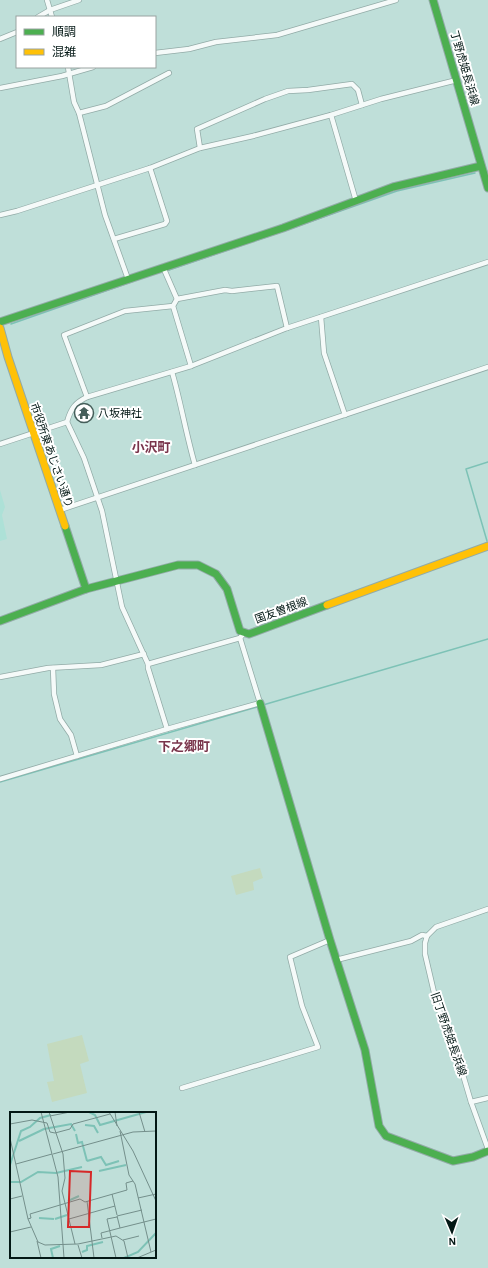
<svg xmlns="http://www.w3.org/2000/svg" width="488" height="1268" font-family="'Alegreya Sans','Noto Sans JP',sans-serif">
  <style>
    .built { fill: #ade1d7 }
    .green { fill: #c4dabe }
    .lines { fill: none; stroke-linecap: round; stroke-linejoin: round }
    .stream { stroke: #7dc2b6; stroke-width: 1.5 }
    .street-casing { stroke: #92aba7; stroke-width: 6 }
    .fast-casing { stroke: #92aba7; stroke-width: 9 }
    .slow-casing { stroke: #92aba7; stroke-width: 9 }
    .street { stroke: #f5faf9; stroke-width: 4.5 }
    .fast { stroke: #4caf50; stroke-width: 7 }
    .slow { stroke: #ffc107; stroke-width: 7 }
    .labels { text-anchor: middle; stroke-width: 4; stroke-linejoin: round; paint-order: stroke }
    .street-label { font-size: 11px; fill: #031815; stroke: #fff }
    .poi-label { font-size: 11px; fill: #031815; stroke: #fff; text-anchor: start }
    .quarter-label { font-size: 13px; font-weight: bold; fill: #7a354c; stroke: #fff }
    .inset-river { fill: none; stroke: #7dc2b6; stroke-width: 2 }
    .inset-road { fill: none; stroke: #748f8b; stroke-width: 1 }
    .view { fill: #d62828; fill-opacity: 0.15; stroke: #d62828; stroke-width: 2 }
    .inset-edge { fill: none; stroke: #031815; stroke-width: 2 }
  </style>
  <rect width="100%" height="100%" fill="#bfdfd9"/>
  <polygon class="built" points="0,490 5,507 2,515 7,539 0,541"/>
  <g class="green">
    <polygon points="260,868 263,878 253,882 254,890 236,895 231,876"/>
    <polygon points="82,1035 89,1061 80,1064 87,1093 52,1102 47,1082 54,1081 47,1044"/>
  </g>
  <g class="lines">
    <g class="stream">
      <polyline points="488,171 488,172"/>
      <polyline points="169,270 281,232 397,191 475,173"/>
      <polyline points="11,324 134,281"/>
      <polyline points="487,541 466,469 488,462"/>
      <polyline points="263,705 488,639"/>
      <polyline points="0,782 257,707"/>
    </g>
    <g class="street-casing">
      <g id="street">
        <polyline points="47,0 52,17"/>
        <polyline points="38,17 50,10 79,0"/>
        <polyline points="0,39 17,32"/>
        <polyline points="155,53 189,49 216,42 277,35 396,0"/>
        <polyline points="68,67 74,102 79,113 105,215 128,279"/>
        <polyline points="0,88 62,76 93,67"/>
        <polyline points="79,113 106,106 169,73"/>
        <polyline points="331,115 356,201"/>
        <polyline points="200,148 197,129 265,99 288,91 308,90 352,84 358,90 362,105"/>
        <polyline points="0,215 17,211 150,168 200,148 253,136 331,115 381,99 457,80"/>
        <polyline points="114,239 165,224 167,221 150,168"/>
        <polyline points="163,267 177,299 173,306 191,366"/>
        <polyline points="177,299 225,290 232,291 277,286 287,328"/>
        <polyline points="321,317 324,353 345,415"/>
        <path d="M172 372C181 403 186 434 195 465"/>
        <polyline points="87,397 64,335 125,311 173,306"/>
        <polyline points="67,422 84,458 102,511 122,607 148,664 240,638"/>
        <path d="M0 444 67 422C71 408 75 403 87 397L191 366 287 328 488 262"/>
        <polyline points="60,510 488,367"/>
        <polyline points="148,664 148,668 167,729"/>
        <polyline points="53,668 54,694 60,719 71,735 77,756"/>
        <polyline points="0,677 48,668 101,665 144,654"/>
        <polyline points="0,779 167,729 260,703 240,638 244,633"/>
        <polyline points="488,909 436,927 427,936 425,943 425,954 436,1001 451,1046 461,1068 471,1102 488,1149"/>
        <polyline points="336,960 411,941 422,935 427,936"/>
        <polyline points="182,1088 318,1047 302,1006 290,957 330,940"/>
        <polyline points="471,1102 488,1098"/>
      </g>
    </g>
    <g class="fast-casing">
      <g id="fast">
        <polyline points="433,0 488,188"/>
        <polyline points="0,322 283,228 393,187 481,166"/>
        <polyline points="65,526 86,589"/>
        <polyline points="0,621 86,589 178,565 198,565 216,574 227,589 240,631 249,634 327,605"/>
        <polyline points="260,703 330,940 365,1050 379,1126 386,1136 453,1161 473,1157 488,1151"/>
      </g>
    </g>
    <g class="slow-casing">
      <g id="slow">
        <polyline points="0,328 8,357 65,526"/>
        <polyline points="327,605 488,546"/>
      </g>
    </g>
    <use href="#street" class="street"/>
    <use href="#fast" class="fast"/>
    <use href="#slow" class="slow"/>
  </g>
  <defs>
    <g id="temple-ring" transform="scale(1)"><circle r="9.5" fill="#fff" stroke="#455e5a" stroke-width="1.5"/><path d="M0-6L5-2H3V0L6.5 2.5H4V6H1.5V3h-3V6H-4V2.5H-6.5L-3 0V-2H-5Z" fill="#455e5a"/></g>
  </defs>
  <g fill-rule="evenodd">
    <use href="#temple-ring" x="84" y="413"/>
  </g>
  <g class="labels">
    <g class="street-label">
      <text transform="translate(465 68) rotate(74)" y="4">丁野虎姫長浜線</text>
      <text transform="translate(52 455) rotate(71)" y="4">市役所東あじさい通り</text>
      <text transform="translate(281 610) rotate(-20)" y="4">国友曽根線</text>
      <text transform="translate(449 1034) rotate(71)" y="4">旧丁野虎姫長浜線</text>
    </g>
    <g class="poi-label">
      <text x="98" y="417">八坂神社</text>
    </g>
    <g class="quarter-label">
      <text x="151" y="452">小沢町</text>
      <text x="184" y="751">下之郷町</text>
    </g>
  </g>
  <g transform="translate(10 1112)">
    <rect width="146" height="146" fill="#bfdfd9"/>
    <path class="inset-river" d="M79 0 85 3 90 13 136 0M75 13 84 14 88 21M66 22 68 31 72 30 73 34M9 29 34 17 61 12 65 19M73 34 77 49M77 49 91 45 96 53 109 49M0 53 11 19 20 15 30 6 41 3M89 59 116 53M0 70H11L28 60 46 61 72 55M58 89 69 84M29 106 44 107M45 107 57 103M72 140 77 138V134L93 130M43 146 41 137 50 134M114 146 128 140 146 121"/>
    <path class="inset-road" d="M31 0 48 65 54 146M39 0 53 42 55 66 52 79 65 132M99 0 123 39 146 89M105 0 107 14M129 0 135 20M40 4 60 0M0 12 22 8 37 11 40 20 45 21 60 17 63 12 100 2M110 19 119 63 125 72 141 140M0 26 18 107 28 130 35 133 68 132 106 124 114 129 118 146M43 42 123 20 146 19M6 52 42 42M102 82 107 103M128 86 146 82M0 87 12 84M77 89 84 146M18 107 21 106 20 102 70 87 75 90 117 78 116 71 123 69M59 107 105 94M110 116 146 107M0 120 21 115M92 126 91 121 110 116 107 104 132 98M113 128 129 124M27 129 31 146M68 133 72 146M106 146 97 107 107 105M127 146 146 138"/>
    <path class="view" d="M60 59 81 60 79 115H58Z"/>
    <rect width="146" height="146" class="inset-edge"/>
  </g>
  <rect x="16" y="16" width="140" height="52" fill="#ffffff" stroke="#9aa3a1"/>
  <rect x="24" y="29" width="20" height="6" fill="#4caf50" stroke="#9aa3a1"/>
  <text x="52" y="36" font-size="12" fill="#031815">順調</text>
  <rect x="24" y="49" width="20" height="6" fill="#ffc107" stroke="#9aa3a1"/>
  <text x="52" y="56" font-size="12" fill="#031815">混雑</text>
  <g transform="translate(452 1232) rotate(178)" stroke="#ffffff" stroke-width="3" paint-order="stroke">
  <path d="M0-3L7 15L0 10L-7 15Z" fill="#031815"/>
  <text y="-6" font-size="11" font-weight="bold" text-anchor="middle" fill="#031815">N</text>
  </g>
</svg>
